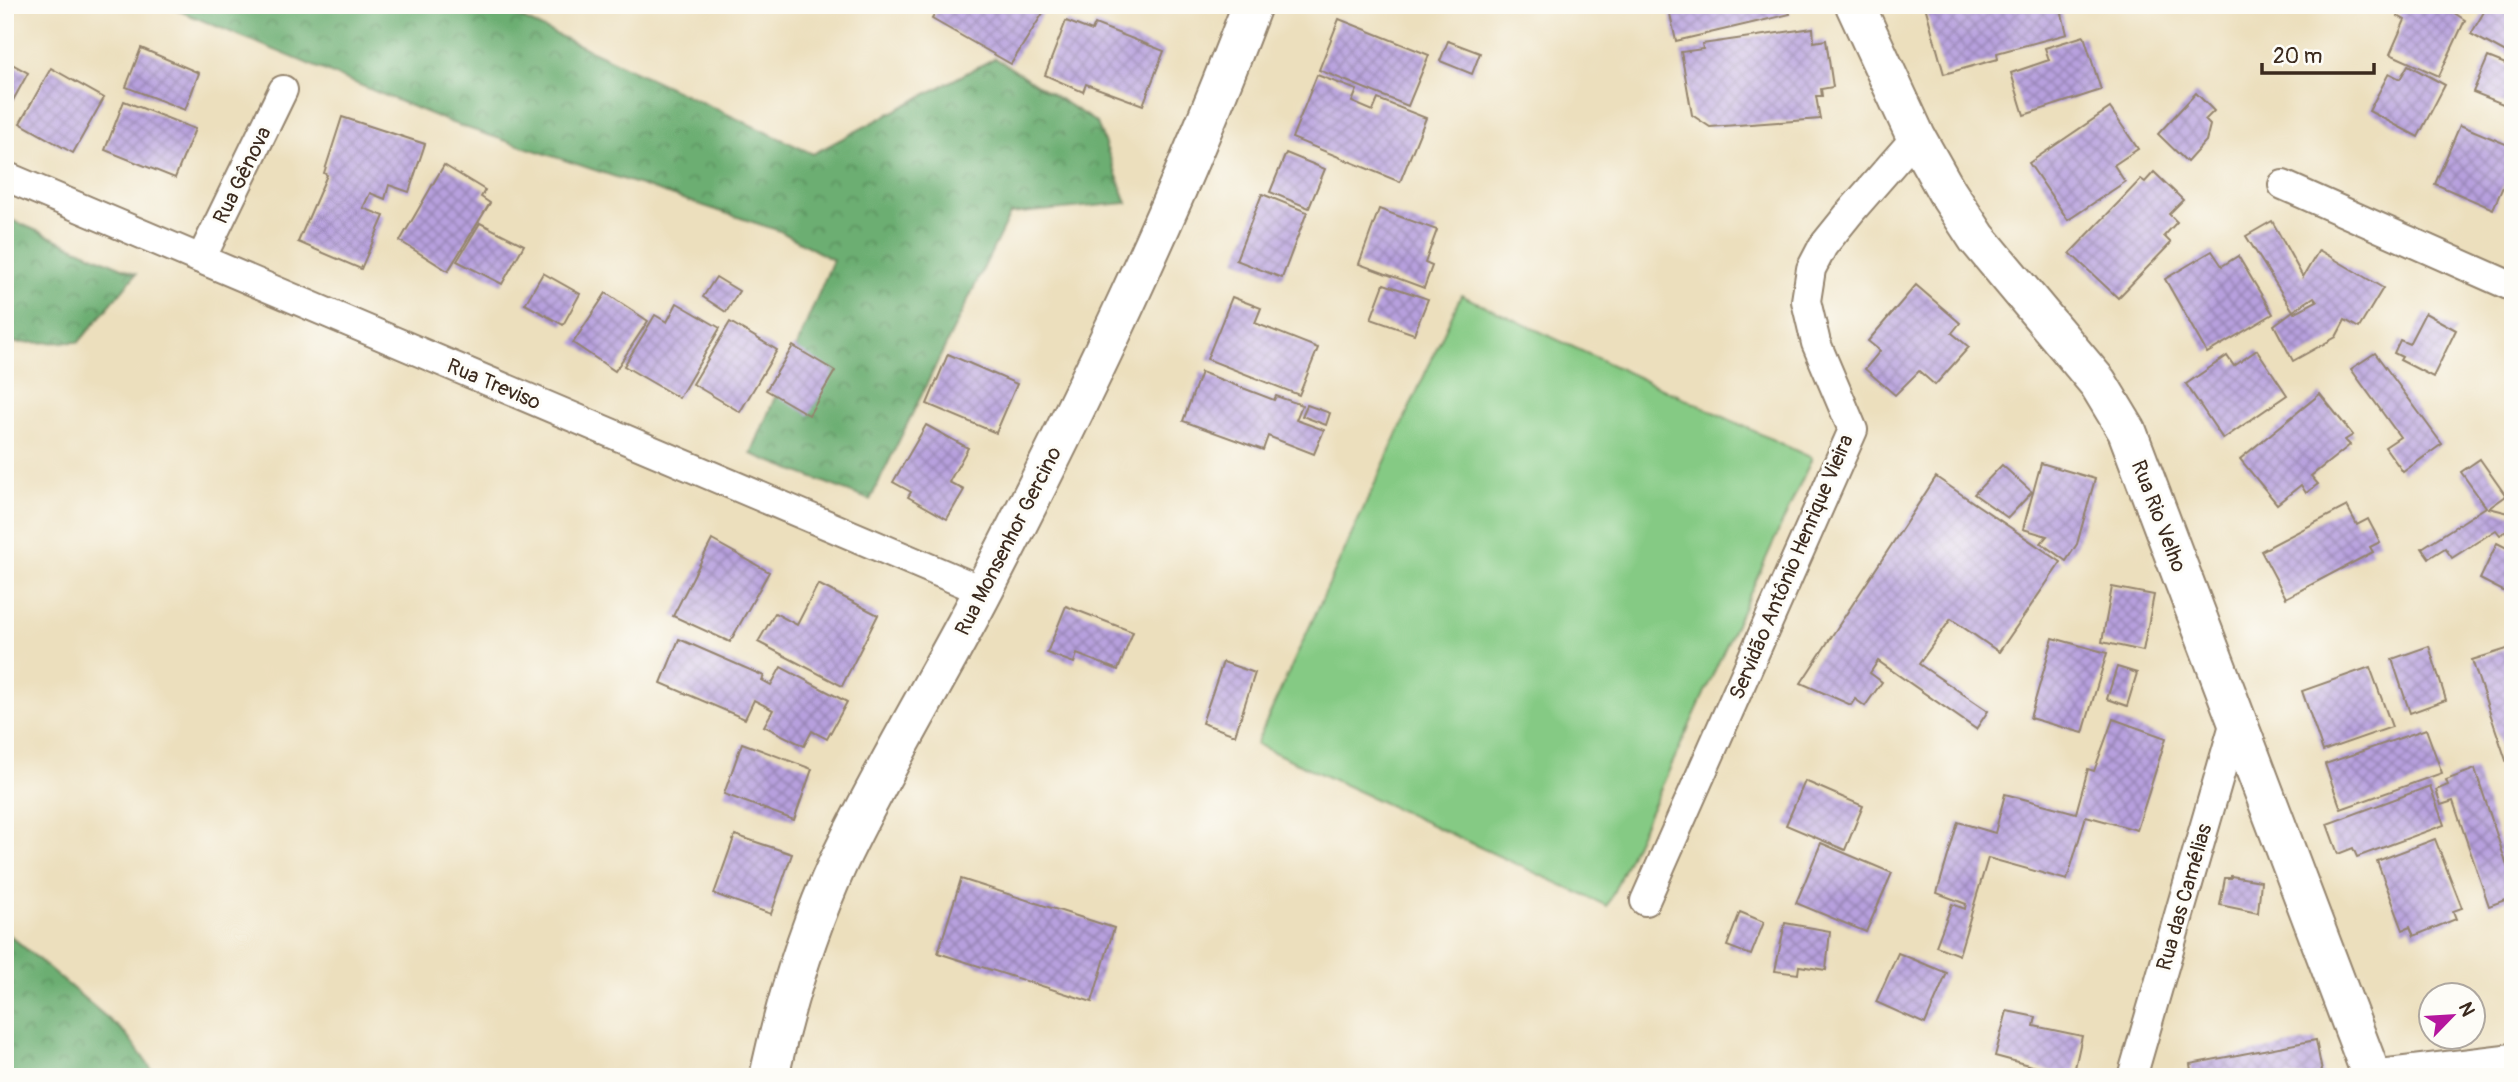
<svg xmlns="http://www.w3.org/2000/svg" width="2518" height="1082" font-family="Pangolin,sans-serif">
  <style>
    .grass { fill: #85ca84; stroke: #607a51; stroke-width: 2 }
    .forest { fill: url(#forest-crowns); stroke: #546c48; stroke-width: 2 }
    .building { fill: url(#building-cross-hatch) }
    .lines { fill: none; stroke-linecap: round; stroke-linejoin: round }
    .street-casing { stroke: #94846e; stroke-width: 32 }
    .secondary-casing { stroke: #94846e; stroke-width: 42 }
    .primary-casing { stroke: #94846e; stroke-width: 42 }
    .street { stroke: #fff; stroke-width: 28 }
    .secondary { stroke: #fff; stroke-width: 38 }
    .primary { stroke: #fff; stroke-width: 38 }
    .labels { text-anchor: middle; stroke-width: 6; stroke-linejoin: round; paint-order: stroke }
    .street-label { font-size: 21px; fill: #3b2a1e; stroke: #fdfcf7 }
  </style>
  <defs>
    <pattern id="forest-crowns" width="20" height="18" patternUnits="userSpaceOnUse" patternTransform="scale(1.75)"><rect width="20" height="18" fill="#6cae72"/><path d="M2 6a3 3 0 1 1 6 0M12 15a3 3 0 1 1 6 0" fill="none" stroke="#5a8e5d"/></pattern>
    <pattern id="building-cross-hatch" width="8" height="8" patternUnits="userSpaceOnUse" patternTransform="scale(1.75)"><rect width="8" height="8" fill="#b7a0de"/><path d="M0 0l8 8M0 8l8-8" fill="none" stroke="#9683b3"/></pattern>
  </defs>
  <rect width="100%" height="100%" fill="#fdfcf7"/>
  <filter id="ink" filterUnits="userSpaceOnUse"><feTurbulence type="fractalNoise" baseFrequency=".0143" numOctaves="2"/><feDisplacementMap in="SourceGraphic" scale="14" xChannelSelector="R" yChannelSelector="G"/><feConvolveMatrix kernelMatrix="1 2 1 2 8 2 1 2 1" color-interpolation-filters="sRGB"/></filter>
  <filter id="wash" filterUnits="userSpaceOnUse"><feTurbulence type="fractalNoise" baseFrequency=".00686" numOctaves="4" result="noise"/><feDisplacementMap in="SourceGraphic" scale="28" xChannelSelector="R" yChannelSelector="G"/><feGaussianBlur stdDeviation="1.57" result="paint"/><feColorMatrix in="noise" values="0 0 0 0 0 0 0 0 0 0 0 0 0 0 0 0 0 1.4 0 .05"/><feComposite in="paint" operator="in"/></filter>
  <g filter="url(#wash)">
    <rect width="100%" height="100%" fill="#ecdfbd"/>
    <polygon class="grass" points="1461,295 1812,458 1607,906 1256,744"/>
    <g class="forest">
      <polygon points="165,5 493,5 813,154 995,58 1097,123 1127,203 1010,214 870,500 751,454 833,260 780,231 452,123"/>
      <polygon points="5,217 136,274 79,342 5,343"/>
      <polygon points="5,931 126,1034 157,1077 5,1077"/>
    </g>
    <g id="blocks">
      <g class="building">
        <polygon points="940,5 980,5 989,10 992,5 1048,5 1011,64 932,19"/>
        <polygon points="1668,5 1788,5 1790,14 1676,41"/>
        <polygon points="1930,5 2060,5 2067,34 1997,53 1998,59 1944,74 1925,6"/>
        <polygon points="2404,5 2442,5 2465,20 2439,76 2390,54 2405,20 2398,16"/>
        <polygon points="2488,5 2513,5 2513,57 2471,34"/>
        <polygon points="1339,19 1429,55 1408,106 1319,70"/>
        <polygon points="1066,21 1092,31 1095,24 1164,51 1143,105 1086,84 1083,92 1045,75"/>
        <polygon points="1813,28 1814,42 1826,40 1833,87 1821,89 1822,96 1816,96 1820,119 1710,127 1692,115 1681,52 1703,49 1702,44"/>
        <polygon points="2084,36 2101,90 2024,115 2011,73 2049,60 2045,48"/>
        <polygon points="1448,41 1480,53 1472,74 1440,61"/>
        <polygon points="141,48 199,73 185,110 126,87"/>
        <polygon points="2488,57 2513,67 2513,108 2473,92"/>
        <polygon points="5,60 28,73 5,115"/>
        <polygon points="2408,65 2445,85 2418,137 2369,111 2389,73 2400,79"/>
        <polygon points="51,68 104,98 73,153 20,123"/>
        <polygon points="1317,75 1357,90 1352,102 1373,111 1378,99 1426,118 1400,182 1292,138"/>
        <polygon points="2196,93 2214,111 2205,120 2210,125 2206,141 2187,162 2158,134"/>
        <polygon points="124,101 195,129 175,178 105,150"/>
        <polygon points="2110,108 2138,149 2114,165 2125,182 2068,220 2029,163"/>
        <polygon points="342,117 425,144 409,192 389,185 385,199 370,193 363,208 384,216 361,269 298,242 327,175 324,173"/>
        <polygon points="2460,125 2513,147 2507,167 2511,169 2493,209 2435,184"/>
        <polygon points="1286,153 1325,169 1309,208 1270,192"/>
        <polygon points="444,165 485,190 481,197 490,203 448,271 400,241"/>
        <polygon points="2154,172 2183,200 2169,214 2177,222 2164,236 2171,243 2118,298 2070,253 2141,179 2145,182"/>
        <polygon points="1262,194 1307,212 1282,278 1236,260"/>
        <polygon points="1379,209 1437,230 1425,263 1432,266 1424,288 1359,264"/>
        <polygon points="2272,221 2303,277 2319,250 2383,288 2359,328 2345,320 2336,337 2293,361 2274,325 2293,311 2294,313 2317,301 2314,297 2293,311 2246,236"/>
        <polygon points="480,223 524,245 502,284 457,261"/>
        <polygon points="2212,251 2222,266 2238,256 2273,314 2207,353 2165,279"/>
        <polygon points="543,273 580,294 563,325 525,304"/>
        <polygon points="716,277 739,291 726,312 703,297"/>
        <polygon points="1384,284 1428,299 1414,334 1371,319"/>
        <polygon points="1916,285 1960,323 1952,333 1969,347 1935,385 1919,371 1895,395 1865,369 1880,351 1868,341"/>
        <polygon points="606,293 648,321 615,371 573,343"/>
        <polygon points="1232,297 1261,308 1255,323 1318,348 1299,395 1207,359"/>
        <polygon points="677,303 720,328 679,398 624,366 655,315 667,322"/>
        <polygon points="2425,313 2456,330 2433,377 2400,360 2402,357 2394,353 2400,340 2409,344"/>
        <polygon points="730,322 777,350 740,412 693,384"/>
        <polygon points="793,346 835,371 809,415 766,390"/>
        <polygon points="2257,350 2287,395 2223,439 2186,384 2227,356 2234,366"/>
        <polygon points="2375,353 2442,444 2403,472 2385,447 2400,437 2351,369"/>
        <polygon points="948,354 1017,384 996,433 927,404"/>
        <polygon points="1201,372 1274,400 1276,396 1302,405 1296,420 1324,430 1314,454 1268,436 1263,450 1183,421"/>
        <polygon points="2320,394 2353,435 2345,440 2350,445 2311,476 2318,484 2306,493 2301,485 2277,504 2240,459"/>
        <polygon points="1307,405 1330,413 1326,425 1302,416"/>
        <polygon points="926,425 968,448 949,482 964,490 947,519 908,497 911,492 893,482"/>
        <polygon points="2480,459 2506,496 2489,508 2513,514 2513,527 2500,535 2496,530 2452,558 2445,548 2429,558 2422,548 2486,507 2461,472"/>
        <polygon points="2041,463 2095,479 2077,544 2066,561 2041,543 2047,536 2023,529"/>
        <polygon points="2002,465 2032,492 2008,518 1974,494"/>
        <polygon points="1936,477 2061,562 1999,652 1951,619 1919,664 1988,711 1976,729 1878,661 1870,673 1882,682 1865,706 1855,699 1851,705 1801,683"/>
        <polygon points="2347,506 2357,525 2368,519 2380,542 2370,547 2373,552 2286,598 2261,551"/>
        <polygon points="712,540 769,572 730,642 673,616"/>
        <polygon points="2497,543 2513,551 2513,596 2480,579"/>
        <polygon points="818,584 878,615 842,686 758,642 775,613 797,625"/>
        <polygon points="2112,587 2154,595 2143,651 2102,642"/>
        <polygon points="1066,606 1133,632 1118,670 1077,654 1074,663 1047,653"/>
        <polygon points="2053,638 2107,653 2083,733 2030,718"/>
        <polygon points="679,639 764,676 762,680 771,685 781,667 847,702 827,739 812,731 804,746 764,726 773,710 754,700 745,719 661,683"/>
        <polygon points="2429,646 2446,700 2410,713 2392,659"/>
        <polygon points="2513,647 2513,778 2512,778 2472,660"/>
        <polygon points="1223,662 1255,673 1235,735 1202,723"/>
        <polygon points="2117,667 2137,673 2127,706 2107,699"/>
        <polygon points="2370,667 2392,727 2323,751 2302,691"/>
        <polygon points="2113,719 2166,738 2137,830 2086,816 2067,880 1988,858 1959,955 1936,946 1952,904 1965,909 1966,904 1937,893 1958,822 1995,833 2005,794 2076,813 2088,769 2094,771"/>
        <polygon points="2426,729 2442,773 2341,809 2325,764"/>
        <polygon points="742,743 812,769 794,820 724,794"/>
        <polygon points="2475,769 2513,884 2513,897 2489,906 2453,801 2441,805 2436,790 2448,785 2446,780"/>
        <polygon points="1805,781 1863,806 1845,850 1786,825"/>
        <polygon points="2430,786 2444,825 2357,857 2353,848 2338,854 2327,824"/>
        <polygon points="735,835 792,854 771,914 714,894"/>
        <polygon points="2435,839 2462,908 2453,911 2456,919 2414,936 2410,927 2403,930 2377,861"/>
        <polygon points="1821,843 1892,873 1866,932 1796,903"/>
        <polygon points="2231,876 2261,881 2258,913 2220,905 2225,878 2231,878"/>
        <polygon points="961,879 1114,928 1092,1002 938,953"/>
        <polygon points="1740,912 1764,922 1751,955 1727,946"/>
        <polygon points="1785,923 1830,931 1826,970 1799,966 1798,974 1775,971"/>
        <polygon points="1898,953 1947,973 1925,1024 1876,1002"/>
        <polygon points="2007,1011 2036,1017 2034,1026 2082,1036 2073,1077 1995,1056"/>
        <polygon points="2316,1040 2323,1077 2192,1077 2190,1064"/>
      </g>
    </g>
  </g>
  <g filter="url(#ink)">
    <use href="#blocks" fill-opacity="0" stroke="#94846e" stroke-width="2"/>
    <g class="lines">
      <g class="street-casing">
        <g id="street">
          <polyline points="5,176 983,591"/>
          <polyline points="2283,185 2513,287"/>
          <polyline points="201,259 283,90"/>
          <polyline points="1645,901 1853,430 1816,343 1806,301 1811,269 1823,246 1852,210 1916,137"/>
          <polyline points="2372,1075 2513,1058"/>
          <polyline points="2132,1077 2236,718"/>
        </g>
      </g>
      <g class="secondary-casing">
        <polyline id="secondary" points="1855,5 1916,137 1947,192 1977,238 2098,383 2127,431 2372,1077"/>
      </g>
      <g class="primary-casing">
        <path id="primary" d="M769 1077C785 1004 807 931 838 863 883 768 938 679 986 586 1084 397 1177 204 1252 5"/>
      </g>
      <use href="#street" class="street"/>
      <use href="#secondary" class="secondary"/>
      <use href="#primary" class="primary"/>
    </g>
  </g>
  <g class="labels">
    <g class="street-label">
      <text transform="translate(242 175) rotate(-64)" y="7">Rua Gênova</text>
      <text transform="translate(494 384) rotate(23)" y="7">Rua Treviso</text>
      <text transform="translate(2159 516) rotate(69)" y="7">Rua Rio Velho</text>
      <text transform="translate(1008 541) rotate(-63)" y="7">Rua Monsenhor Gercino</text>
      <text transform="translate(1791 567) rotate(-67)" y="7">Servidão Antônio Henrique Vieira</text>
      <text transform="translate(2184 897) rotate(-74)" y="7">Rua das Camélias</text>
    </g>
  </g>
  <rect width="2518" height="1082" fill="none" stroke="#fdfcf7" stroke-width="28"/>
  <g transform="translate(2452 1016) rotate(65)"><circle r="33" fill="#fdfcf7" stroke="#afa8a0" stroke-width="2"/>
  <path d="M0-5L12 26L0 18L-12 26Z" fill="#b5179e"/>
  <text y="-10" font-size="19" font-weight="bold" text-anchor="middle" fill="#3b2a1e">N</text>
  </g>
  <path d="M2262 63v10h112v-10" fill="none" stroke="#3b2a1e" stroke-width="3.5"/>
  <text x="2273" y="63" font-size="21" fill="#3b2a1e" stroke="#fdfcf7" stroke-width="5" paint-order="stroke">20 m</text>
</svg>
